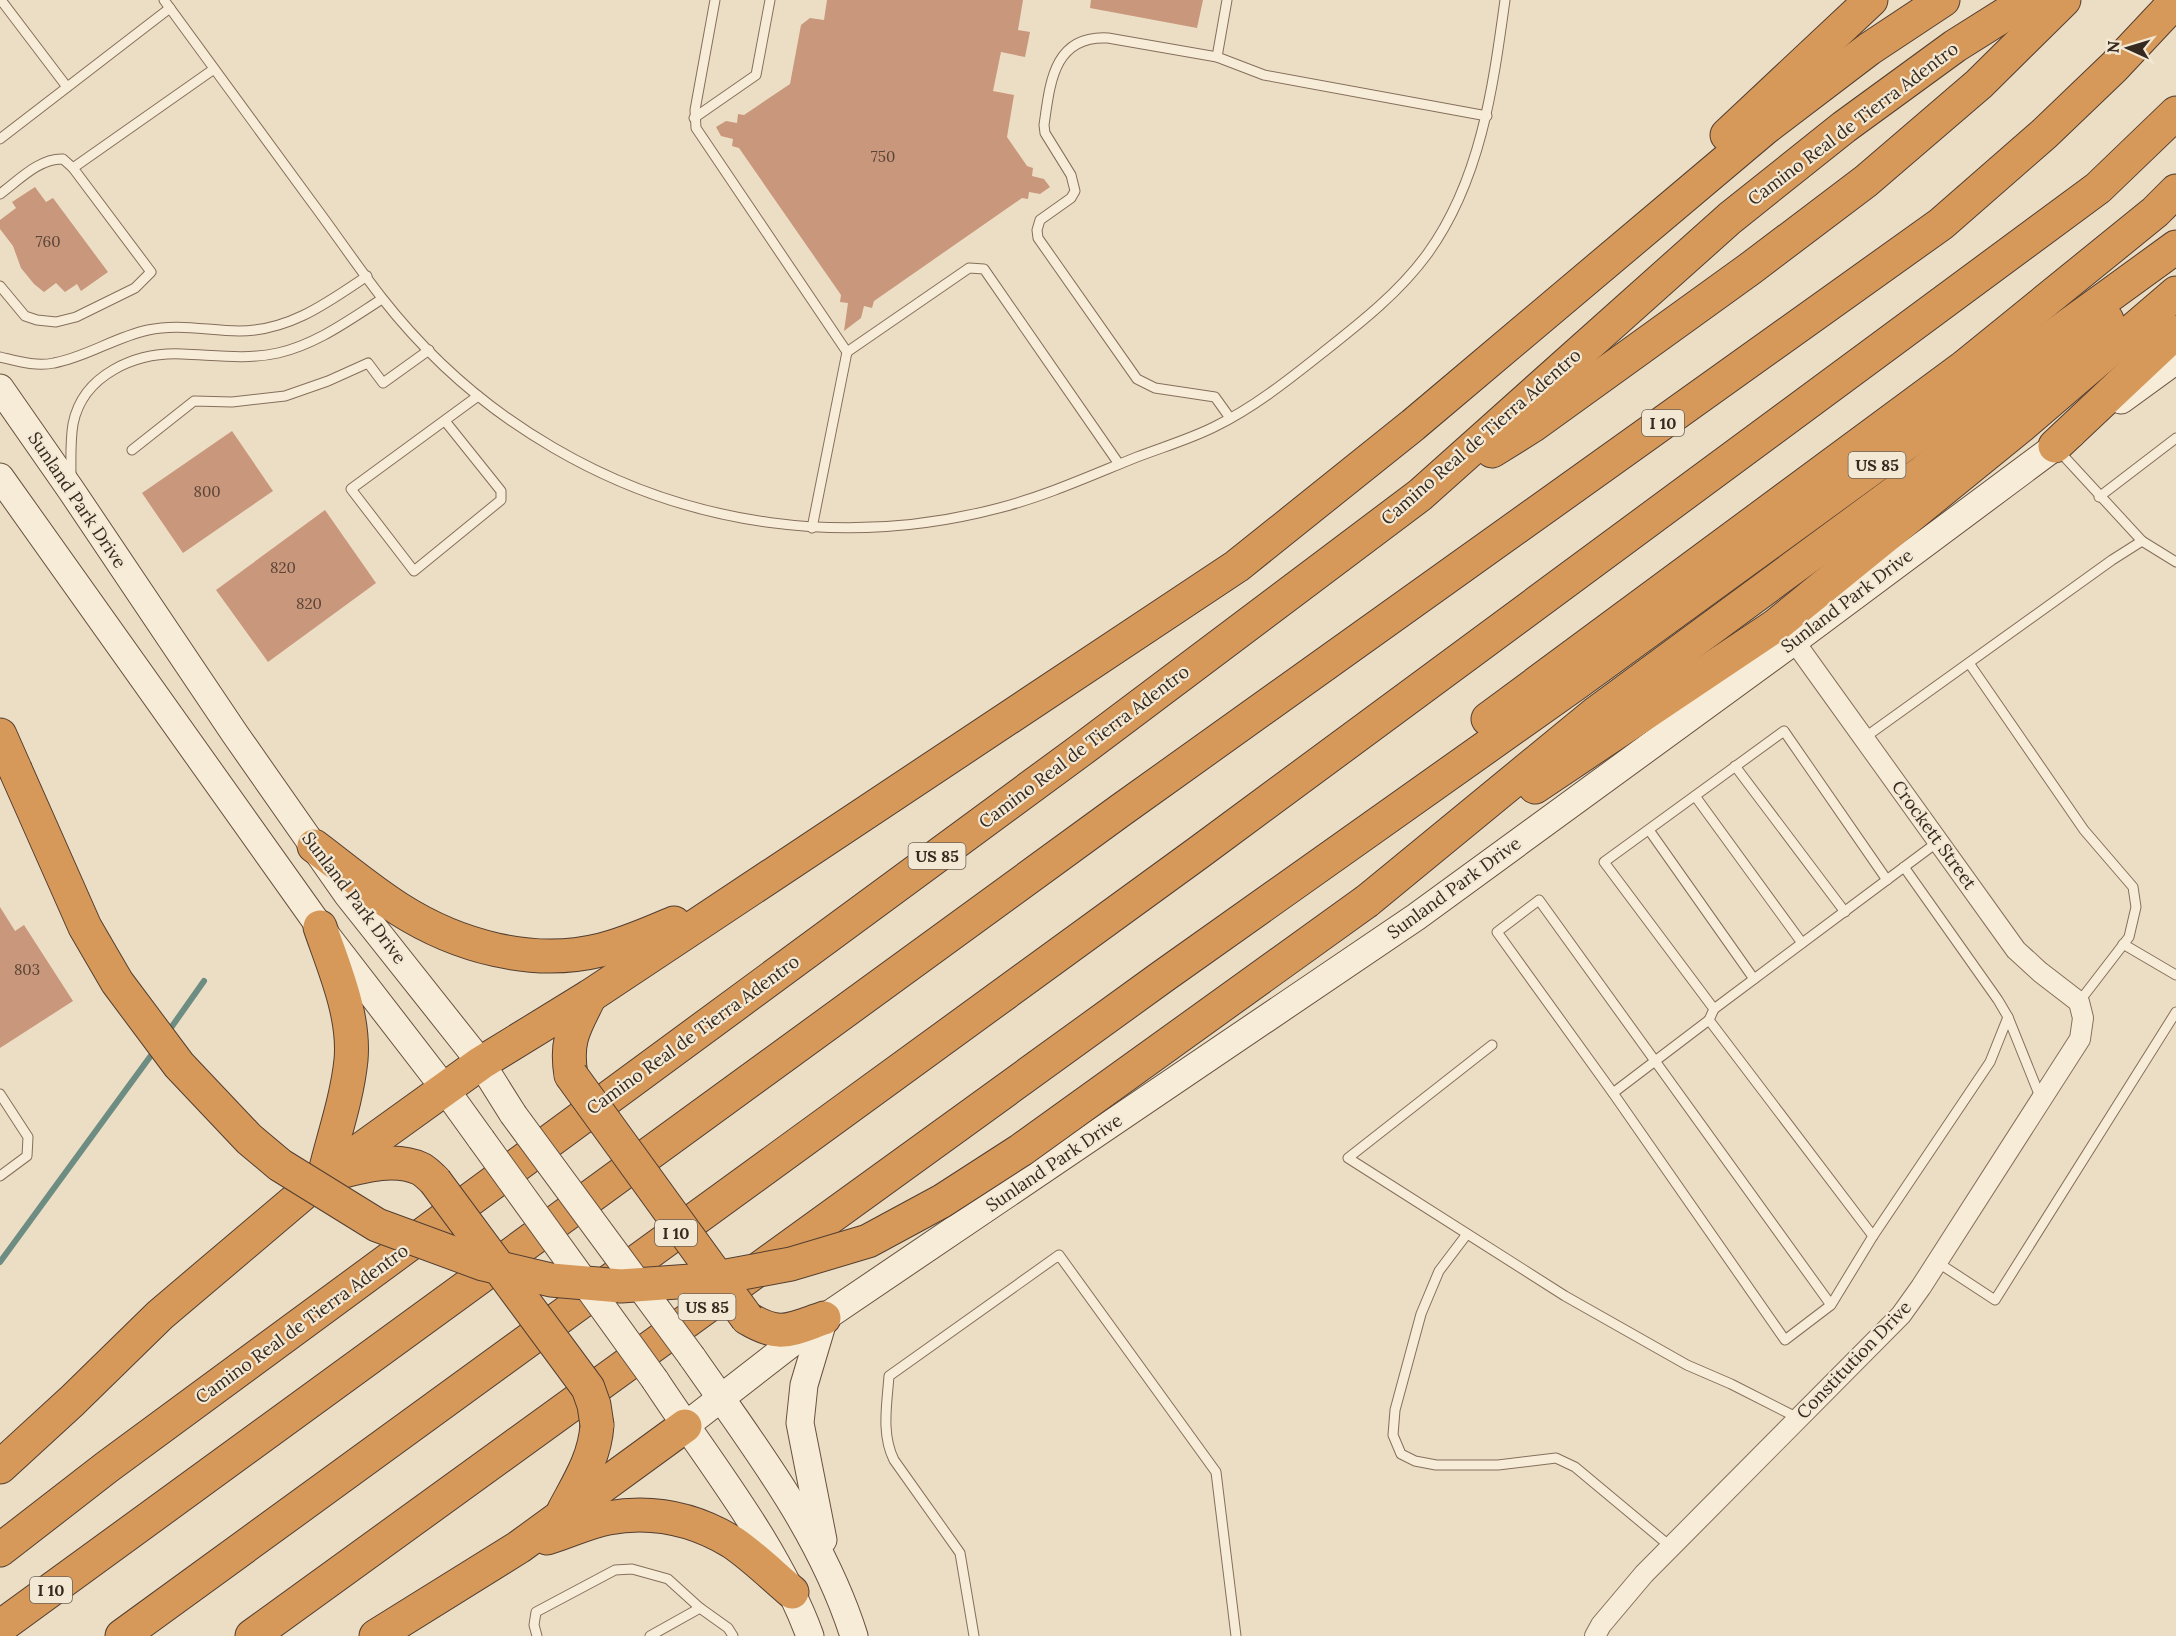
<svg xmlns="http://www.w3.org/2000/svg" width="2176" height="1636" font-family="Lora,serif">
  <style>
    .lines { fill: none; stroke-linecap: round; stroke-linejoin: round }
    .stream { stroke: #6d8d83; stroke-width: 6 }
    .building { fill: #c8977c }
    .lane-casing { stroke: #856f5c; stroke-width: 11 }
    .street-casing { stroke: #856f5c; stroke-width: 22 }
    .secondary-casing { stroke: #67513f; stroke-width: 29 }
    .highway-casing { stroke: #533e30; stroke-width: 35 }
    .lane { stroke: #f7ecd7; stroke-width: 9 }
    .street { stroke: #f7ecd7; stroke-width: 20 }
    .secondary { stroke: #f7ecd7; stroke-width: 27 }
    .highway { stroke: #d6995a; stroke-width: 33 }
    .secondary-bridge-casing { stroke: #67513f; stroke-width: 29; stroke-linecap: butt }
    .highway-bridge-casing { stroke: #533e30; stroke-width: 35; stroke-linecap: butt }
    .secondary-bridge { stroke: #f7ecd7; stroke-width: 27 }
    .highway-bridge { stroke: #d6995a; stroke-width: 33 }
    .labels { text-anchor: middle; stroke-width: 4.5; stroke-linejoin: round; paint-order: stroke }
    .number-label { font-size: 15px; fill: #5a4436 }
    .shield { fill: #f3e8d3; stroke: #6f6255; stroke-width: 1.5 }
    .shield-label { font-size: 16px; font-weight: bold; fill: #36291f }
    .street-label { font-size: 18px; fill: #36291f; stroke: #f3e8d3 }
  </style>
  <rect width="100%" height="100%" fill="#ecdec4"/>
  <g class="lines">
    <g class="stream">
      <polyline points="168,1032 204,981"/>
      <polyline points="0,1262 155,1050"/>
    </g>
  </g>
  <g class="building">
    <polygon points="827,0 1023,0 1018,30 1030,32 1025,57 1001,52 993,91 1014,95 1007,137 1027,166 1033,168 1032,176 1044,179 1050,187 1040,194 1029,192 1028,199 1022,198 874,301 872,308 864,306 861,318 844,331 848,303 840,302 841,295 739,148 732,146 733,139 721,136 716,127 726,121 737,123 738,114 744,115 790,84 801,25 810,18 824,20"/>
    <polygon points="1091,0 1203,0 1197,28 1090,8"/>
    <polygon points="35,187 46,202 53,198 108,272 81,291 77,284 65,292 56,283 44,292 34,284 21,268 13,246 0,229 0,220 16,208 12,202"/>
    <polygon points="232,431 273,491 183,553 142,493"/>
    <polygon points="325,510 376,583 268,662 216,590"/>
    <polygon points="0,907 15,931 24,925 73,1001 0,1048"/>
  </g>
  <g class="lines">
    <g class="lane-casing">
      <g id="lane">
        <polyline points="1,0 67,87"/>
        <path d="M164 0C213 67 262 134 311 201 335 233 357 266 382 298 429 358 488 410 554 448 689 527 848 548 999 508 1046 496 1092 475 1137 457 1163 447 1190 439 1214 427 1253 408 1287 381 1321 354 1359 324 1399 293 1428 253 1481 179 1493 87 1505 0"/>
        <polyline points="715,0 695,110 696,128 847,352 969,268 984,269 1119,464"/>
        <polyline points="1217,57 1227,0"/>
        <polyline points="694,118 756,75 770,0"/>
        <polyline points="0,139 170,8"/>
        <path d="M0 194C18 181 39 158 63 159L73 168"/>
        <polyline points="0,286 25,316 37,320 56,322 76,317 135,288 151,272 73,168 214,69"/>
        <path d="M0 357C17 361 36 367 54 363 87 357 115 337 148 330 179 323 209 331 239 331 289 331 327 303 367 276"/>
        <path d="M1230 418 1215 397 1155 388 1137 379 1038 238 1037 230 1040 220 1071 198 1075 191 1071 175 1045 133 1044 125C1050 84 1053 35 1108 38L1217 57 1264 75 1487 116"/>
        <polyline points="445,421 501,491 501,500 414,571 351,489 478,396"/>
        <polyline points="132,450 194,401 232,402 285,396 328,381 368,363 383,383 429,350"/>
        <path d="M71 479C71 461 70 442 73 424 83 374 136 352 182 354 214 355 246 360 278 353 317 344 349 320 382 299"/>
        <polyline points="2099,497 2176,438"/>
        <polyline points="812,528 847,352"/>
        <polyline points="2142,541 2176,562"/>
        <polyline points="1969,663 2084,830 2133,887 2136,907 2129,937 2079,1002"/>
        <polyline points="1864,738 2112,560 2142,541 2059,451"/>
        <polyline points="1735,766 1845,912"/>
        <polyline points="1695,796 1802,943"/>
        <polyline points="1649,830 1754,979"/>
        <polyline points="1904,867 1998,1000 2008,1017 2041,1099"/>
        <polyline points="2123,944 2176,975"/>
        <polyline points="1714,1009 1604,862 1784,731 1887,880"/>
        <polyline points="1709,1020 1873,1236"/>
        <polyline points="1492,1045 1348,1158 1565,1296 1687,1365 1731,1384 1798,1418"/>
        <polyline points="1613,1093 1709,1020 1714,1009 1939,841"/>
        <polyline points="0,1094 28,1137 27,1156 0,1176"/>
        <polyline points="1467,1234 1439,1271 1421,1314 1395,1410 1393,1435 1401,1454 1415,1461 1436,1465 1498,1465 1556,1458 1575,1467 1671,1547"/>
        <polyline points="1937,1262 1995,1300 2176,1012"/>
        <polyline points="1831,1305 1539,900 1497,932 1613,1093 1785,1340 1831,1305 1873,1236 1990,1062 2008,1017"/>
        <polyline points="537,1636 534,1625 536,1612 615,1570 632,1569 668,1579 700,1608 728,1628 733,1636"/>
        <polyline points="650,1636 700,1608"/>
        <path d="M974 1636 960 1553 894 1460C881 1434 887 1404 889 1376L1059 1255 1216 1472 1236 1636"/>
      </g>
    </g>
    <g class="street-casing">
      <polyline id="street" points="1595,1636 1601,1625 1644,1574 1901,1315 1921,1287 2080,1039 2083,1018 2079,1002 2040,972 2016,950 1794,641"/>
    </g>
    <g class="secondary-casing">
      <g id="secondary">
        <polyline points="0,388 71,490 235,734 347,894 481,1063 513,1114"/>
        <polyline points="2121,400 2176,360"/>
        <polyline points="0,477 320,927 445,1089 481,1139"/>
        <path d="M692 1357C754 1446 821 1532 854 1636"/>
        <path d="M655 1380C708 1461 777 1545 810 1636"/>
        <polyline points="685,1426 824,1318 1416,917 1794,641 2072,434"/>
        <polyline points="823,1540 800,1423 804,1385 824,1318"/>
      </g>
    </g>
    <g class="highway-casing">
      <g id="highway">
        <polyline points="1727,135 1871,0"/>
        <polyline points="2055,446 2176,332"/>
        <polyline points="1492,451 1532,426 1751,268 1866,181 1979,84 2064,0"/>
        <polyline points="1488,719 1964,367 2155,212 2176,191"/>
        <polyline points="0,735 15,769"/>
        <polyline points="1535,787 1775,626 2021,426 2176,293"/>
        <path d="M314 846C342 867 369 890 399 909 457 946 532 967 601 950 626 944 650 933 674 923"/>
        <polyline points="1367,901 1596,713 1923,472 2061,362 2107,320"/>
        <path d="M320 927C334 968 355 1015 351 1060 347 1099 333 1138 324 1176 354 1169 391 1155 421 1169 426 1172 431 1177 435 1181"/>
        <path d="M571 1075C565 1039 575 1027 590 996"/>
        <path d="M747 1318C780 1338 789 1330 824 1318"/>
        <polyline points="0,1467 72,1401 160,1315 324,1176 481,1063 590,996 1237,566 1413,425 1764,129 1869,49 1943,0"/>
        <path d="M564 1510C579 1482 595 1457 597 1425"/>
        <path d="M547 1538C567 1532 587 1522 608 1518 652 1510 694 1519 732 1542 753 1556 773 1576 792 1592"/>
        <polyline points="0,1550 107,1467 1081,750 1420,495 1730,218 1844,127 1955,46 2028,0"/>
        <polyline points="0,1627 1121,810 1941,224 2044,134 2114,67 2176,1"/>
        <polyline points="122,1636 1198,853 2098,188 2176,113"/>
        <polyline points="252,1636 1162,977 1578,682 2176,247"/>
        <polyline points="376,1636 519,1547 685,1426"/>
      </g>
    </g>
    <use href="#lane" class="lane"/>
    <use href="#street" class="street"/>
    <use href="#secondary" class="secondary"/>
    <use href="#highway" class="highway"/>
    <g class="secondary-bridge-casing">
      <g id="secondary-bridge">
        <polyline points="513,1114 692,1357"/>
        <polyline points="481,1139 655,1380"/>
      </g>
    </g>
    <g class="highway-bridge-casing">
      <g id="highway-bridge">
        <polyline points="15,769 85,927 117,982 179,1065 249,1139 280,1165 377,1225 483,1264 551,1280 621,1286 705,1280 791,1264 868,1241 942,1201 1021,1150 1367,901"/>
        <polyline points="571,1075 747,1318"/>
        <polyline points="435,1181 588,1388 594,1405 597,1425"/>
      </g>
    </g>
    <use href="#secondary-bridge" class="secondary-bridge"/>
    <use href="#highway-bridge" class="highway-bridge"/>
  </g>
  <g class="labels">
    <g class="number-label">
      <text x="883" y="162">750</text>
      <text x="48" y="247">760</text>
      <text x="207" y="497">800</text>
      <text x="283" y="573">820</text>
      <text x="309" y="609">820</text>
      <text x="27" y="975">803</text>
    </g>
    <g class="shield">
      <rect x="1642" y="410" width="42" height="26" rx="4.5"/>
      <rect x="1848.5" y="452" width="57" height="26" rx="4.5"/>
      <rect x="908.5" y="843" width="57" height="26" rx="4.5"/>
      <rect x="655" y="1220" width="42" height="26" rx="4.5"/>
      <rect x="678.5" y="1294" width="57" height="26" rx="4.5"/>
      <rect x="30" y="1577" width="42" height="26" rx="4.5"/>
    </g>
    <g class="shield-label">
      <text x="1663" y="429">I 10</text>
      <text x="1877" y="471">US 85</text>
      <text x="937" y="862">US 85</text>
      <text x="676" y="1239">I 10</text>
      <text x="707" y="1313">US 85</text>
      <text x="51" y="1596">I 10</text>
    </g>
    <g class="street-label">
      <text transform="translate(1853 124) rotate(-37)" y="6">Camino Real de Tierra Adentro</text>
      <text transform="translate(1481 437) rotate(-41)" y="6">Camino Real de Tierra Adentro</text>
      <text transform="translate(77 500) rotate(56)" y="6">Sunland Park Drive</text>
      <text transform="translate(1847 601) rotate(-37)" y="6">Sunland Park Drive</text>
      <text transform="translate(1084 747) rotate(-37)" y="6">Camino Real de Tierra Adentro</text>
      <text transform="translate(1934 835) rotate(54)" y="6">Crockett Street</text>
      <text transform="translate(1454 888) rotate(-36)" y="6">Sunland Park Drive</text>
      <text transform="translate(354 898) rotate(53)" y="6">Sunland Park Drive</text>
      <text transform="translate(693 1035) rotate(-36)" y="6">Camino Real de Tierra Adentro</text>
      <text transform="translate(1054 1163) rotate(-34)" y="6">Sunland Park Drive</text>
      <text transform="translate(302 1324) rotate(-36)" y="6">Camino Real de Tierra Adentro</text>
      <text transform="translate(1854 1360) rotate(-46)" y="6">Constitution Drive</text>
    </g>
  </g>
  <g transform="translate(2128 48) rotate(274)" stroke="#f3e8d3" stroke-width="4.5" paint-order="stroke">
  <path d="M0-4.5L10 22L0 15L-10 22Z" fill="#36291f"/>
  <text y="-9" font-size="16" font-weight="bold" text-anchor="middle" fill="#36291f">N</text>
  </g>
</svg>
